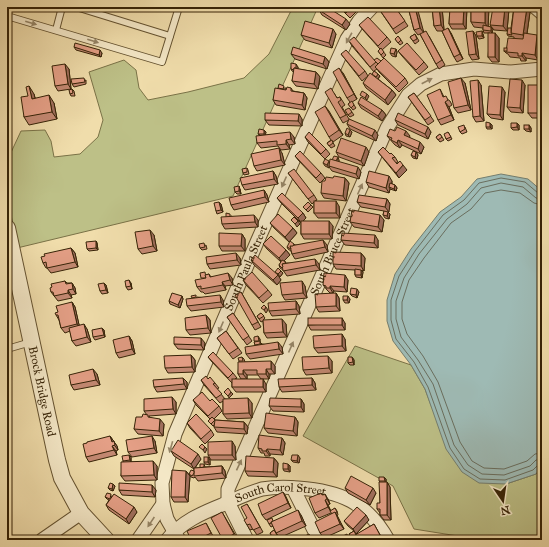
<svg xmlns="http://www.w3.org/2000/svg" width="549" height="547" font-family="'IM FELL Great Primer',serif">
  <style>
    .green { fill: #bdc087; stroke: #7a7247 }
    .water { fill: #9ebab4; stroke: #747e6f }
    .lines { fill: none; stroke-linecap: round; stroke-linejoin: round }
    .shore { stroke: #6a6e5e; stroke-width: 1 }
    .service-casing { stroke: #645230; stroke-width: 8 }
    .minor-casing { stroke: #645230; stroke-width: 15 }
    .tertiary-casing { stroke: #645230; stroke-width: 18 }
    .service { stroke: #f5e9c8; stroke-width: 6 }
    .minor { stroke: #f5e9c8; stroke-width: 13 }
    .tertiary { stroke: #f5e9c8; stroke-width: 16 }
    .wall { fill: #c48973; stroke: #362307 }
    .shaded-wall { fill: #a06f5e; stroke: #362307 }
    .building { fill: #e49f86; stroke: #362307 }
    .oneway { fill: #968668 }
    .labels { text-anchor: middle; stroke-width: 3; stroke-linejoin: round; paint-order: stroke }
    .street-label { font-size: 12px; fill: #362307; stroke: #f5e9c8 }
  </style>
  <rect width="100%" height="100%" fill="#f0ddab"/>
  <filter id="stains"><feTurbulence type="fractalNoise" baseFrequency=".005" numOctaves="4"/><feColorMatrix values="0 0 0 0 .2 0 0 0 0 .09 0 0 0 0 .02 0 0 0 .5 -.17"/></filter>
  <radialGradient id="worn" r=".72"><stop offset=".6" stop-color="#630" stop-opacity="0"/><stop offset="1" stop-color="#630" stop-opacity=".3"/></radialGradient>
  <g class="green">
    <polygon points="293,7 318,7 233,196 17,248 7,192 7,161 21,131 45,130 51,141 54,157 80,154 98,137 103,120 89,72 124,60 136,70 139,88 148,100 188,92 244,78 269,54"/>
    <polygon points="355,346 411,365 425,389 432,408 506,484 536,474 542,466 542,540 483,540 414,529 393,486 303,436"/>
  </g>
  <polygon class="water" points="501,174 528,179 542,191 542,466 536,474 506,484 479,483 462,472 446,449 425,389 411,365 393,341 387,321 387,300 395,274 411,249 440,212 461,197 477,179"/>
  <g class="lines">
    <g class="shore">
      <polyline points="542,194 538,193 525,182 501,178 479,183 464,200 443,215 415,251 399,276 391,300 391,320 396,339 414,362 428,387 450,448 464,469 480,479 505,480 533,470 538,465 542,464"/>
      <polyline points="542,199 536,198 523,187 501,183 481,188 467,204 447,219 419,254 404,278 396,301 396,319 401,337 418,360 433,384 454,445 468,465 482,474 504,475 530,466 536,460 542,459"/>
      <polyline points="542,205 534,203 520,193 501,190 485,193 471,209 451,223 424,258 409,280 402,302 402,319 407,334 423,356 438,382 460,442 472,461 484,468 504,469 527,461 535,454 542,453"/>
    </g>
    <g class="service-casing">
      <g id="service">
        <polyline points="76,7 170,36"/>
        <polyline points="7,16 162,62 179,7"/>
        <polyline points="56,30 62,7"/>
        <polyline points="7,349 31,342"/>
      </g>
    </g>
    <g class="minor-casing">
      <g id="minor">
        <polyline points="535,7 542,13"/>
        <polyline points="293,488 319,540"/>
        <polyline points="42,540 81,513"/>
        <polyline points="138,540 163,504"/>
        <path id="s1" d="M167 540C181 522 202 513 222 505 235 499 249 493 262 489 274 487 286 487 298 488 340 491 367 502 388 540"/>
        <path id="s2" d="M179 540 167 519 163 504 162 483 175 434 257 242 347 39 359 21 372 7"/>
        <path id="s3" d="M247 540 228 502V489L387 128 408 95 421 84 441 74 474 69 511 72 542 69"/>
      </g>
    </g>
    <g class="tertiary-casing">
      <g id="tertiary">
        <path id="s4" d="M7 228 57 460 62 478 81 513 106 540"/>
      </g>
    </g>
    <use href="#service" class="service"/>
    <use href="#minor" class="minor"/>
    <use href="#tertiary" class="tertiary"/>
  </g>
  <g class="wall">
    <polygon points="339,7 359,7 360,8 350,18"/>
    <polygon points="395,7 408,26 396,34 379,9"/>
    <polygon points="408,7 424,32 429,36 445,65 439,69 436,64 420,34 418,35 414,30"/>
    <polygon points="432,7 442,7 444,30 451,33 463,59 457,62 454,57 442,31 437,31 434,26"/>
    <polygon points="450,7 467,7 466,29 452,29 449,24"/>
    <polygon points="471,7 489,7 488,26 491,27 493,29 492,33 499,38 499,62 492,62 488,57 490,33 484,33 483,30 483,28 474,27 471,22"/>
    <polygon points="514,7 527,7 530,12 527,34 540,40 538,60 526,58 526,61 521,61 520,58 510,57 508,54 506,53 504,51 514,38 514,37 508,36 507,34 511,28"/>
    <polygon points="509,9 507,31 494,30 490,25"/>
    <polygon points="319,10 350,24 346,30 322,15"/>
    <polygon points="359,25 387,37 391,42 382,50 386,55 383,58 378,51 380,49 363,30"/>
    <polygon points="473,31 476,36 479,59 472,60 469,55"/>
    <polygon points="336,34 332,48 305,40 301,35"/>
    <polygon points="415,34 419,41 415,44 410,37"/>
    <polygon points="483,34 484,38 479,39 477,36"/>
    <polygon points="398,36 403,43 400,45 395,39"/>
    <polygon points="349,41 376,62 377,58 381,62 405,78 408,83 399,92 379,72 377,69 374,71 378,74 380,76 378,79 392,90 396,95 388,105 366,88 363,83 374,72 352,46"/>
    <polygon points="74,47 102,53 101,57 76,50"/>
    <polygon points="396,49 397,52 396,57 392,56 390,53"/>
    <polygon points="398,51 424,62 428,67 419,75 402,56"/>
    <polygon points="291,54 325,57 329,62 327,69 295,59"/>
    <polygon points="341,54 365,71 368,76 362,81"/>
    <polygon points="298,67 298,69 316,72 320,77 318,89 296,86 292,81 294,72 292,71 291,69"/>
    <polygon points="69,69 71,89 58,91 55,86"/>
    <polygon points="343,73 357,99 352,102 356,108 353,110 348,104 350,102 347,98"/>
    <polygon points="86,80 86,84 74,87 72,84"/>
    <polygon points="465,83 471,110 458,113 454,108"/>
    <polygon points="481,85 484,121 476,122 473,117"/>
    <polygon points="525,85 523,113 511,112 507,107"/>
    <polygon points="542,86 542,118 532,118 528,113"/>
    <polygon points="278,88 286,88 286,90 291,88 293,91 304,93 307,98 305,110 276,105 273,100"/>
    <polygon points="72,89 74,91 75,96 71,96 70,94"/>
    <polygon points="440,89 444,97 450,101 452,105 449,107 454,120 441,125 438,120"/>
    <polygon points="505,92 503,120 491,118 487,114"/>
    <polygon points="334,93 337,98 340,97 345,105 342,107 349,119 378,135 376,141 350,129 347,124 349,120 343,123 340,118"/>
    <polygon points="414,93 434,121 428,125 408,97"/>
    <polygon points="34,94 35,98 54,103 57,119 29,125 24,117 28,96"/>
    <polygon points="358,103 382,110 386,115 382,121 361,108"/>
    <polygon points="325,106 343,135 333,142 332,141 335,146 331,148 327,143 331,140 329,137"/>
    <polygon points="349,108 354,115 350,117 348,115"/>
    <polygon points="302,119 302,126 269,125 265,120"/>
    <polygon points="395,120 431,132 428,139 398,125"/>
    <polygon points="492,125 492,129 487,129 486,127"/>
    <polygon points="519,125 519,130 513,130 511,128"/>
    <polygon points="529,125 531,128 531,132 526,131 524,129"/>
    <polygon points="465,127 467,132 462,134 460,132"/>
    <polygon points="264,130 266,132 265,135 294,137 295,144 289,145 290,149 281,150 278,146 261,148 257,143 260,135 258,134"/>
    <polygon points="352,132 350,137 346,136 345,133"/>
    <polygon points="448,132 452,139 448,141 446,139"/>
    <polygon points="440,134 444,140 440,142 436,137"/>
    <polygon points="387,136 410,136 409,137 424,147 421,154 402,145 400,148 395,145"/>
    <polygon points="305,137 326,149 330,154 325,159 308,142"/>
    <polygon points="336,152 369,152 364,166 339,157"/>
    <polygon points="378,152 390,154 395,157 398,162 396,163 397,164 407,170 399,178"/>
    <polygon points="416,152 418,155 417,159 413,158 411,155"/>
    <polygon points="282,153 285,165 257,171 254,166"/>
    <polygon points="295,156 321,173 325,178 320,183 299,161"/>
    <polygon points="332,160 339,160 339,162 361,172 359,179 332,171 329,167 329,168 325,166 323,163 329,161 330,162"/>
    <polygon points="247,168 248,170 249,174 244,175 243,173"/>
    <polygon points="273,171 276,176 278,184 245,190 242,185"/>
    <polygon points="288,173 314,195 317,200 315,201 339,206 340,218 318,218 314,213 314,202 312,204"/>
    <polygon points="333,178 345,178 349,183 346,201 324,198 321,193"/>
    <polygon points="392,181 392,184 395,185 397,188 396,191 390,189 389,193 369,187 366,182"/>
    <polygon points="240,189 241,194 237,194 235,192"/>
    <polygon points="264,190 267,195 269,202 234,210 231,205"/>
    <polygon points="277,198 303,213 306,218 303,221 333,226 332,239 304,239 301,234 301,223 281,203"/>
    <polygon points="387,199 390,204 388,212 390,214 389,219 385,218 383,215 384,211 361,207 357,202"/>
    <polygon points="219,202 221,204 223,212 217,214 216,211"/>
    <polygon points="311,205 313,207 308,212 303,207"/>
    <polygon points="232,216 232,217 258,220 258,227 225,229 222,224 226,217"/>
    <polygon points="384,220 382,232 354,227 350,222"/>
    <polygon points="270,223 293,228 297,233 289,242 274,228"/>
    <polygon points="242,234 245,239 245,251 222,251 219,246"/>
    <polygon points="154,235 157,251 142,254 138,249"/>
    <polygon points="341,240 378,240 378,248 345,245"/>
    <polygon points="96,241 97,243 98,250 89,251 87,249"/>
    <polygon points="263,244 286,250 290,255 284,261 286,263 319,264 320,270 287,276 283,270 280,268 279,265 281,262 267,249"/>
    <polygon points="294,244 295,245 327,245 328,252 295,259 292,254 291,251 288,249 287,247"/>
    <polygon points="206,245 207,249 202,250 200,248"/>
    <polygon points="71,248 75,253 78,267 51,273 47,268 46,268 43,263"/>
    <polygon points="361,253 365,258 364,271 362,270 363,272 362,278 356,277 355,275 355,270 336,269 333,264"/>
    <polygon points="240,258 241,265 210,269 207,264"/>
    <polygon points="251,260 276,274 283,273 280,277 278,276 281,280 277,285 254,265"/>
    <polygon points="209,274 211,277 232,278 233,285 225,286 226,290 205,294 203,292 201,292 197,287 206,275"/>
    <polygon points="243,280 268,290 272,295 263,303 246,285"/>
    <polygon points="348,280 347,292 334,291 333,293 330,293 327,290 323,285"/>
    <polygon points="65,281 67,283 72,283 75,288 76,294 71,295 72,298 58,301 51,292 52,287"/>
    <polygon points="104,283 106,285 108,293 102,294 100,291"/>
    <polygon points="131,283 132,289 128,290 126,287"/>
    <polygon points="305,286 307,298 285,300 282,295"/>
    <polygon points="241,292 261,327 255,330 252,325"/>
    <polygon points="359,292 357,298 352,296 350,294"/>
    <polygon points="336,293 339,298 340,311 319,312 316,307"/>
    <polygon points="182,296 183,299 180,308 170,304 169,301"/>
    <polygon points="197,297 223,300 224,307 191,311 187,306"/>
    <polygon points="350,299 349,303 345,303 343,300"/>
    <polygon points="296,301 299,306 300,314 272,316 269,311"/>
    <polygon points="72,302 75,307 79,325 87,329 91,342 76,346 72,341 70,331 65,333 61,328 59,320 56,315 58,312"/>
    <polygon points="233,313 252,341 247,345 227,317"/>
    <polygon points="261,313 265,318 263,320 286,324 287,337 267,338 264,333 263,321 261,322 257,316"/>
    <polygon points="206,315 210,320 211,333 190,335 186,330"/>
    <polygon points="345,323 345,330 311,330 308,325"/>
    <polygon points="104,330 105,337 95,340 93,337"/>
    <polygon points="226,331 242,353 233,359 217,338"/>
    <polygon points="129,336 132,341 135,354 119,358 116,353"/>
    <polygon points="260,339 260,342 262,344 282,347 283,354 250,359 246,354 255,345 255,342 254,341"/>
    <polygon points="345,339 346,351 318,353 314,348"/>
    <polygon points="205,343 204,350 178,349 174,344"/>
    <polygon points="191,355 195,360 195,372 168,373 165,368"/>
    <polygon points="208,357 233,373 237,378 235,379 266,384 266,392 236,392 232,387 232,382 232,383 212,362"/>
    <polygon points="242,357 244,359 245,362 275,366 275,374 269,374 269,379 261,379 258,375 247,375 247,379 241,379 238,374 239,362 239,361"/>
    <polygon points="352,357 354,360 354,365 350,365 348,363"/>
    <polygon points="332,361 332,373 306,375 303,370"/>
    <polygon points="97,374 100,385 74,390 71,385"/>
    <polygon points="312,378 315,383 316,390 282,392 279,387"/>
    <polygon points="201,380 215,383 219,388 217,389 225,399 252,403 252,418 227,419 223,414 223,401 220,403 204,385"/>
    <polygon points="187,382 187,389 157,392 154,387"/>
    <polygon points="301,399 304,404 304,412 273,411 269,406"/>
    <polygon points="193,400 210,401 219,406 222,411 214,419 215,420 244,422 248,427 247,434 217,432 214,427 214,425 213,426 208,421 210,419 196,405"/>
    <polygon points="176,402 176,414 149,416 150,418 164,424 163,436 138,434 134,429 142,417 147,415 144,411"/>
    <polygon points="295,417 298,422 297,436 268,433 264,428"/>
    <polygon points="187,423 211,430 214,435 205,444 190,428"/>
    <polygon points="110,436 117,446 118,450 116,451 117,455 89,462 86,457"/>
    <polygon points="282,438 285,443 283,455 270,454 270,456 265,456 264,453 261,453 258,448"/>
    <polygon points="155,441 157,453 132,457 128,452"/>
    <polygon points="235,446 236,460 211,460 208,455"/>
    <polygon points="171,451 201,459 195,468 200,468 204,464 205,467 222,466 225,471 226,478 198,481 195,477 194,478 191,477 189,474 194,471 194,469 174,456"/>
    <polygon points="129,455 131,457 131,462 157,466 157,480 125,481 121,476 123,462 123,461"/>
    <polygon points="208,457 210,460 210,465 205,464 204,462"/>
    <polygon points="274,458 278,463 277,477 248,476 245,471"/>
    <polygon points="300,458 299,463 293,462 291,460"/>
    <polygon points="290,466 290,472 284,471 283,469"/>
    <polygon points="186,471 190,476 188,502 174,502 171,497"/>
    <polygon points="386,479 386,482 390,487 391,520 384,520 380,515 380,513 377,509 380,503 380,482 379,481"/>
    <polygon points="113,484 115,486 113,491 110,490 108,488"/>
    <polygon points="345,488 376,493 370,505 348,493"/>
    <polygon points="119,490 156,490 155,497 122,495"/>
    <polygon points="283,492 286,497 291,508 266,520 262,515"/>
    <polygon points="321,493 323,495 328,499 330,504 328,505 331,511 335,508 337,511 338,515 337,516 344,529 324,538 320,533 332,514 331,513 319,518 315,513"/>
    <polygon points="113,496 137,512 129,524 109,510 106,505 109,500 107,499 105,497"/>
    <polygon points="247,504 250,509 263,532 257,535 253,529 250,530 247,525"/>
    <polygon points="222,512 236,536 229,540 223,540"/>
    <polygon points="301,515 306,526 279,538 276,533 273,526 271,527 269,524 274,521"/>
    <polygon points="369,520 356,534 355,533 356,535 374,524 383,540 358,540 357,539 355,540 353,540 349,534 354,531 348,526 344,521"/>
    <polygon points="206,523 213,536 204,540 191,540"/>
    <polygon points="274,530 279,537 276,539 274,539 270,533"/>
  </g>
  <g class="shaded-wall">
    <polygon points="415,7 417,7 424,33 420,28"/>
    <polygon points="439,7 442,7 444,30 441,25"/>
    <polygon points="464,7 467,7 466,29 463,24"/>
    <polygon points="485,7 489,7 488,28 485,23"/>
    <polygon points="505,7 507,7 509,9 507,31 503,26"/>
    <polygon points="527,7 530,12 526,40 523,35"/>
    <polygon points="346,19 350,24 346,30 342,25"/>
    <polygon points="491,27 493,29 492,34 491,31"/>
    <polygon points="448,28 451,33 463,59 460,54"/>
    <polygon points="333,29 336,34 332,48 329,43"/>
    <polygon points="473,31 476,36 479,59 476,54"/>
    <polygon points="482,31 483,34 484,38 482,36"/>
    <polygon points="495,33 499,38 499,62 495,57"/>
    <polygon points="537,35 540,40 538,60 535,55"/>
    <polygon points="396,49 397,52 396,57 394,54"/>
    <polygon points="100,50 102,53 101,57 99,55"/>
    <polygon points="522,53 526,58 526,61 522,56"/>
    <polygon points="325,57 329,62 327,69 323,64"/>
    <polygon points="65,64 69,69 71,89 68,84"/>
    <polygon points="296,64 298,67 297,72 295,70"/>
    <polygon points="339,68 343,73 357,99 354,94"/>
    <polygon points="316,72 320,77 318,89 314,84"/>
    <polygon points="378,74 380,76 377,80 375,78"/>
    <polygon points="461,78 465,83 471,110 468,105"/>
    <polygon points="478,80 481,85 484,121 480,116"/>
    <polygon points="522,80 525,85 523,113 520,108"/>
    <polygon points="541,85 542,86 542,115 541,113"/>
    <polygon points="29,86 34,94 37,106 32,99"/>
    <polygon points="502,87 505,92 503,120 500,115"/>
    <polygon points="392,90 396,95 388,105 385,100"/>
    <polygon points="304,93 307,98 305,110 302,105"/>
    <polygon points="367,94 369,96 367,100 365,98"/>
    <polygon points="49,95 54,103 57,119 52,112"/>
    <polygon points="445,102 449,107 454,120 451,115"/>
    <polygon points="325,106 329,111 343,135 339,130"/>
    <polygon points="382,110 386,115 382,121 378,116"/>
    <polygon points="299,114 302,119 302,126 298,121"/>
    <polygon points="490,123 492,125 492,129 490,127"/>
    <polygon points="517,123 519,125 519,130 517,127"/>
    <polygon points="529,125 531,128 531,132 529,129"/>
    <polygon points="428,127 431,132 428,139 425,134"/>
    <polygon points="264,130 266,132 265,137 264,134"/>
    <polygon points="350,130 352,132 350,137 348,135"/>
    <polygon points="375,130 378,135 376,141 372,136"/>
    <polygon points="406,131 410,136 408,140 404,135"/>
    <polygon points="290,132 294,137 295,144 291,139"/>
    <polygon points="286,140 289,145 290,149 286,144"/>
    <polygon points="398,140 402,145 400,148 397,143"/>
    <polygon points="420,142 424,147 421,154 418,149"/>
    <polygon points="366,147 369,152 364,166 361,161"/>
    <polygon points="279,148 282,153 285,165 281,160"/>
    <polygon points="416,152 418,155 417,159 415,157"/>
    <polygon points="338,157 339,160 338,165 336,163"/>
    <polygon points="329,161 331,163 329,168 327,165"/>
    <polygon points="403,165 407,170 399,178 396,173"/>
    <polygon points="358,167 361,172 359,179 356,174"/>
    <polygon points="273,171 276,176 278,184 274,179"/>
    <polygon points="389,176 392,181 391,188 389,187 390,189 389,193 386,188"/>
    <polygon points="345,178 349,183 346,201 343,196"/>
    <polygon points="395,185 397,188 396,191 394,189"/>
    <polygon points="239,186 240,189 241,194 239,191"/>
    <polygon points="264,190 267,195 269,202 265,197"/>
    <polygon points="387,199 390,204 389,212 385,207"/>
    <polygon points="336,201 339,206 340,218 336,213"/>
    <polygon points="219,202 221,204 223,212 221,210"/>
    <polygon points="388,212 390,214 389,219 387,216"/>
    <polygon points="303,213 306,218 301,223 298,218"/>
    <polygon points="254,215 258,220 258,227 255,222"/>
    <polygon points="380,215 384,220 382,232 378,227"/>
    <polygon points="298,221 300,224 297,227 295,224"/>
    <polygon points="329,221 333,226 332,239 329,234"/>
    <polygon points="293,228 297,233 289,242 285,237"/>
    <polygon points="150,230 154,235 157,251 153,246"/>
    <polygon points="242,234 245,239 245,251 241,246"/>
    <polygon points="375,235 378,240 378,248 374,243"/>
    <polygon points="323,240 327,245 328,252 325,247"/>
    <polygon points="96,241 97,243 98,250 96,248"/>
    <polygon points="71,248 75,253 78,267 75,262"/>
    <polygon points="286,250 290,255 282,263 279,258"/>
    <polygon points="236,253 240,258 241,265 237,260"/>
    <polygon points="361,253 365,258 364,271 361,266"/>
    <polygon points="315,259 319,264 320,270 316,265"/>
    <polygon points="361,270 363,272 362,278 361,275"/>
    <polygon points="281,271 283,273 280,277 278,274"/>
    <polygon points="228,273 232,278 233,285 230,280"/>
    <polygon points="278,275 281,280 277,285 273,280"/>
    <polygon points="345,275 348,280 347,292 344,287"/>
    <polygon points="129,280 131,283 132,289"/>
    <polygon points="302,281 305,286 307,298 303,293"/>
    <polygon points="222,282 225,286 226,290 223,285"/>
    <polygon points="72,283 75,288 76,294 73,289"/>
    <polygon points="104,283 106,285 108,293 106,290"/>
    <polygon points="330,286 334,291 333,293 330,288"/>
    <polygon points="357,289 359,292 357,298 356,295"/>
    <polygon points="68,290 71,295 72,298 68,293"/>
    <polygon points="336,293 339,298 340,311 336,306"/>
    <polygon points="220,295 223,300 224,307 221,302"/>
    <polygon points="182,296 183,299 180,308 178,305"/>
    <polygon points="348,296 350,299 349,303 347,300"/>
    <polygon points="296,301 299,306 300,314 296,309"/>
    <polygon points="72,302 75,307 80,329 77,324"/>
    <polygon points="266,307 268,310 266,313 264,310"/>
    <polygon points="206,315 210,320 211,333 208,328"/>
    <polygon points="342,318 345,323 345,330 342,325"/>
    <polygon points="282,319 286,324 287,337 283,332"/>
    <polygon points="84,324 87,329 91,342 87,337"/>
    <polygon points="102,328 104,330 105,337 104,335"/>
    <polygon points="342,334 345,339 346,351 342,346"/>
    <polygon points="129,336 132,341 135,354 132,349"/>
    <polygon points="258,336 260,339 260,342 262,344 262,348 259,341"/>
    <polygon points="201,338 205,343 204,350 201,345"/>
    <polygon points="278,342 282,347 283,354 279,349"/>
    <polygon points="191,355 195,360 195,372 192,367"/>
    <polygon points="328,356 332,361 332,373 329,368"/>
    <polygon points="352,357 354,360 354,365 353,362"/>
    <polygon points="271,361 275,366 275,374 271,369"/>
    <polygon points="93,369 97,374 100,385 96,380"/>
    <polygon points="266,369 269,374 269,379 266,374"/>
    <polygon points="243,370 247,375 247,379 243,374"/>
    <polygon points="183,378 187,382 187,389 184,384"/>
    <polygon points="312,378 315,383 316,390 312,385"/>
    <polygon points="263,379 266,384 266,392 263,387"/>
    <polygon points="231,392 233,394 229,398 228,396"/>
    <polygon points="172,397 176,402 176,414 173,409"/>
    <polygon points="248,398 252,403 252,418 249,413"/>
    <polygon points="301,399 304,404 304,412 301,407"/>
    <polygon points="295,417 298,422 297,436 293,431"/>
    <polygon points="160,419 164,424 163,436 159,431"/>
    <polygon points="244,422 248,427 247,434 244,429"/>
    <polygon points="110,436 117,446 118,450 112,442"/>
    <polygon points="152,436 155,441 157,453 154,448"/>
    <polygon points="282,438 285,443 283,455 280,450"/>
    <polygon points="232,441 235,446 236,460 232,455"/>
    <polygon points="112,446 116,451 117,455 114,450"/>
    <polygon points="205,447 207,449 205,453 203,450"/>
    <polygon points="267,449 270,454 270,456 266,451"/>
    <polygon points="198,454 201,459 194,469 191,464"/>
    <polygon points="129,455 131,457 131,463 130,460"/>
    <polygon points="298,455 300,458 299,463 297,461"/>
    <polygon points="208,457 210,460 210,465 208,462"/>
    <polygon points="274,458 278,463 277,477 273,472"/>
    <polygon points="153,461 157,466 157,480 154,475"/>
    <polygon points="288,464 290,466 290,472 288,469"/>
    <polygon points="222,466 225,471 226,478 222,473"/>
    <polygon points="186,471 190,476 188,502 185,497"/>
    <polygon points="384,477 386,479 386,484 385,481"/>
    <polygon points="387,482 390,487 391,520 387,515"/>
    <polygon points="113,484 115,486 113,491 112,489"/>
    <polygon points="152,485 156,490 155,497 152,492"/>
    <polygon points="373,488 376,493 370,505 366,500"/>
    <polygon points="283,492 286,497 291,508 288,503"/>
    <polygon points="325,494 328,499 330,504 327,499"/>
    <polygon points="325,500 328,505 331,512 328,507"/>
    <polygon points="134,507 137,512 129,524 126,519"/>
    <polygon points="298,510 301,515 306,526 302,521"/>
    <polygon points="335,512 338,517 344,529 340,524"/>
    <polygon points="366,515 369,520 356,534 353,529"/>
  </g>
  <g class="building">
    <polygon points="321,7 327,7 346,19 342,25 319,10"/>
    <polygon points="340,7 352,7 346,13"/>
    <polygon points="383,7 395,7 405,21 393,29 379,9"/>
    <polygon points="408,7 415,7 420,28 414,30"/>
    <polygon points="432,7 439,7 441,25 434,26"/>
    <polygon points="450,7 464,7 463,24 449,24"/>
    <polygon points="471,7 485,7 485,23 471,22"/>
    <polygon points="493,7 505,7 503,26 490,25"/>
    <polygon points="514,7 527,7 523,35 511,33"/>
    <polygon points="368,17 387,37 378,46 359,25"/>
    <polygon points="305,21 333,29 329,43 301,35"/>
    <polygon points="483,25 491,27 491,31 483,30"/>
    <polygon points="448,28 460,54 454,57 442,31"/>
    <polygon points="508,28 511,28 511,33 512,35 507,34"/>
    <polygon points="426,31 442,60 436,64 420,34"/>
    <polygon points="473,31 476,54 469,55 466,32"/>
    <polygon points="482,31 482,36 477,36 476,32"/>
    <rect x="488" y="33" width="7" height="24"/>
    <polygon points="524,33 537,35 535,55 522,53 522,56 518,56 518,53 506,52 508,38 523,39"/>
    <polygon points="415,34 417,39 413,41 410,37"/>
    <polygon points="398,36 401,40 398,43 395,39"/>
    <polygon points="354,37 376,62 370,67 349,41"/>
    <polygon points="75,43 100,50 99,55 74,47"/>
    <polygon points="407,43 424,62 416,70 398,51"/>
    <polygon points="293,47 325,57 323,64 291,54"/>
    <polygon points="381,48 384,52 381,55 378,51"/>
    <polygon points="391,48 396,49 394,54 390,53"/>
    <rect x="504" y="48" width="3" height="3"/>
    <polygon points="346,50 365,71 359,76 341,54"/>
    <polygon points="377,58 381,61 378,64 374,60"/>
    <polygon points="384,58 405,78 396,87 375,67"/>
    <polygon points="291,63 296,64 296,68 294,68 294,70 291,69"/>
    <polygon points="65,64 68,84 55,86 52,66"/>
    <polygon points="294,68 316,72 314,84 292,81"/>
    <polygon points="339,68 354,94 347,98 333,72"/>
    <polygon points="374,71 378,74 376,77 372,74"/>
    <polygon points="370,73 392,90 385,100 363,83"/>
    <polygon points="84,78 85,82 72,84 71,79"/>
    <polygon points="461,78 468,105 454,108 448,82"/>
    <polygon points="510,79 522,80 520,108 507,107"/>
    <polygon points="478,80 480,116 473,117 470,81"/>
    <polygon points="279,84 284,86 283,89 278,88"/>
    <rect x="528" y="85" width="13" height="28"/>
    <polygon points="29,86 32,99 49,95 52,112 24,117 21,97 28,96 26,87"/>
    <polygon points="489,86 502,87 500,115 487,114"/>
    <polygon points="287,87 291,88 291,91 304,93 302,105 273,100 275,88 286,90"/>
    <polygon points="331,88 337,98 340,97 341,100 338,102 346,115 340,118 325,92"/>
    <polygon points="72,89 73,93 70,94 69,90"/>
    <polygon points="440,89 443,97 446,96 448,100 445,102 451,115 438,120 427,95"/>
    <polygon points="362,91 367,94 365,98 360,95"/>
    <polygon points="414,93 431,116 425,120 408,97"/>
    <polygon points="361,97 382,110 378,116 358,103"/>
    <polygon points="352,101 354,105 351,108 348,104"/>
    <polygon points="325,106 339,130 329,137 315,112"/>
    <polygon points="349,108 352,112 348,115 345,110"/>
    <polygon points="265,113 299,114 298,121 265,120"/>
    <polygon points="398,113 428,127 425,134 395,120"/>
    <polygon points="349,119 375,130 372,136 347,124"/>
    <polygon points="486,122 490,123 490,127 486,127"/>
    <polygon points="511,123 517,123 517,127 511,128"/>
    <polygon points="464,125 465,129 460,132 458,127"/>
    <rect x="524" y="125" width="5" height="4"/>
    <polygon points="397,127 406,131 404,135 420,142 418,149 398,140 397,143 391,140 392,138 387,136 390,129 395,131"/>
    <polygon points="347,128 350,130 348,135 345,133"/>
    <polygon points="259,129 264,130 264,134 258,134"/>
    <polygon points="290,132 291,139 286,140 286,144 277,145 277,141 257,143 256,136"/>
    <polygon points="309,132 326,149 321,154 305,137"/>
    <polygon points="448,132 451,137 446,139 444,134"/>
    <polygon points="440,134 442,137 438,140 436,137"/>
    <polygon points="341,138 366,147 361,161 336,152"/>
    <polygon points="332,140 333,143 329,146 327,143"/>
    <polygon points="383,147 390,154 391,153 395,157 392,158 397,164 400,161 403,165 396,173 378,152"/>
    <polygon points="279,148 281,160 254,166 251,154"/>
    <polygon points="300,151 321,173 316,178 295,156"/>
    <polygon points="413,151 416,152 415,157 411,155"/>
    <polygon points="334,156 338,157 336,161 332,160"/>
    <polygon points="325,159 329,161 327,165 323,163"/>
    <polygon points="330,159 358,167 356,174 329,166"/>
    <polygon points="247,168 247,172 243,173 242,169"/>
    <polygon points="294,169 314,195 308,199 288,173"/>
    <polygon points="273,171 274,179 242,185 240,178"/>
    <polygon points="369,171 389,176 386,188 366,182"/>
    <polygon points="334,176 345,178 343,196 321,193 322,181 325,181 326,177 333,178"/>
    <polygon points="390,183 395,185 394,189 389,187"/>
    <polygon points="239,186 239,191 235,192 234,187"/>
    <polygon points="264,190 265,197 231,205 229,198"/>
    <polygon points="282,193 303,213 298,218 277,198"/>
    <polygon points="359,195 387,199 385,207 357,202"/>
    <rect x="314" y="201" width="22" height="12"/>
    <polygon points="219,202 221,210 216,211 214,203"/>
    <polygon points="308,202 311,205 306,210 303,207"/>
    <polygon points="352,210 380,215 378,227 350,222"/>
    <polygon points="384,211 388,212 387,216 383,215"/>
    <polygon points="226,213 230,214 230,217 226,217"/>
    <polygon points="278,214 293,228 285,237 270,223"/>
    <polygon points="254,215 255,222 222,224 221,217"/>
    <polygon points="294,217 298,221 295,224 291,220"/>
    <rect x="301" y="221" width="28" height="13"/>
    <polygon points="150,230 153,246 138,249 135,232"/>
    <polygon points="219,233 242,234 241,246 219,246"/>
    <polygon points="342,233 375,235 374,243 341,240"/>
    <polygon points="271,236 286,250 279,258 263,244"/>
    <polygon points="323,240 325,247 292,254 290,246"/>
    <polygon points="96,241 96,248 87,249 86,242"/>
    <polygon points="290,241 294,244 293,246 290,246 291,249 287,247"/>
    <polygon points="204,243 205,247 200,248 199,244"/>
    <polygon points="71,248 75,262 47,268 46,262 43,263 41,257 45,256 44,254"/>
    <polygon points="333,252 361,253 361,266 333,264"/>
    <polygon points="236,253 237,260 207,264 206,257"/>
    <polygon points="255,255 278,275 273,280 251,260"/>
    <polygon points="315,259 316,265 283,271 282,264"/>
    <polygon points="282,260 286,262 285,263 282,264 283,267 282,268 279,265"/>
    <polygon points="278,268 281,271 278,274 275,272"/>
    <polygon points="355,269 361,270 361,275 355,275"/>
    <polygon points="205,272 206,278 201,278 200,273"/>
    <polygon points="252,272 268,290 259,298 243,280"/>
    <polygon points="228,273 230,280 222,282 223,285 201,289 201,286 197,287 195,280 206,278 205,275 209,274 210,277"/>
    <polygon points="324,273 345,275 344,287 330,286 330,288 326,288 326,286 323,285"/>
    <polygon points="129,280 131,286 126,287 125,281"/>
    <polygon points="65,281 66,284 72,283 73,289 68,290 68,293 54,296 53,292 51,292 50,288 52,287 51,284"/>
    <polygon points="302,281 303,293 282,295 280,283"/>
    <polygon points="104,283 106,290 100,291 98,284"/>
    <polygon points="351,288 357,289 356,295 350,294"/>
    <polygon points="241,292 258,322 252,325 235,295"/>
    <polygon points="172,293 182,296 178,305 169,301"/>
    <polygon points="336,293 336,306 316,307 315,294"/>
    <polygon points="196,295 196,297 192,298 191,296"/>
    <polygon points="220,295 221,302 187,306 186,299"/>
    <polygon points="343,296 348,296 347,300 343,300"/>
    <polygon points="296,301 296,309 269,311 268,303"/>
    <polygon points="72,302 77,324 61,328 58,315 56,315 55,313 58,312 56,306"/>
    <polygon points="264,305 266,307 264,310 261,308"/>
    <polygon points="233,313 249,336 243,340 227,317"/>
    <polygon points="261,313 264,316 259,319 257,316"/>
    <polygon points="206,315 208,328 186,330 185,318"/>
    <rect x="308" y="318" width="34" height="7"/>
    <polygon points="282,319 283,332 264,333 263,320"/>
    <polygon points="84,324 87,337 72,341 69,328"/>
    <polygon points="102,328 104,335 93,337 92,330"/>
    <polygon points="226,331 238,348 229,354 217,338"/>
    <polygon points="342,334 342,346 314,348 313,336"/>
    <polygon points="129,336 132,349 116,353 113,340"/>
    <polygon points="258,336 259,341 254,341 254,337"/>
    <polygon points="174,337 201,338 201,345 174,344"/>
    <polygon points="260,341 260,344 255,345 254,342"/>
    <polygon points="278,342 279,349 246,354 245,347"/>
    <polygon points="213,352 233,373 228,378 208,357"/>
    <polygon points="191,355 192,367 165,368 164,356"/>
    <polygon points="328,356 329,368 303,370 302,357"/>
    <polygon points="242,357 243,361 239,361 238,358"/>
    <polygon points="348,357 352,357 353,362 348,363"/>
    <polygon points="271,361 271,369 266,369 266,374 257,374 257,370 243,370 243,374 238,374 238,362"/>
    <polygon points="93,369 96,380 71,385 69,375"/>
    <polygon points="206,376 208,379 210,377 215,383 213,384 222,394 216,398 201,380"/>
    <polygon points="183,378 184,384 154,387 153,380"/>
    <polygon points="312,378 312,385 279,387 278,379"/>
    <rect x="232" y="379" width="31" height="8"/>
    <polygon points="228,388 231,392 228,396 224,392"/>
    <polygon points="202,392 210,401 212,399 219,406 208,416 193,400"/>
    <polygon points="172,397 173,409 144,411 144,399"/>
    <polygon points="248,398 249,413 223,414 223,399"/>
    <polygon points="270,398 301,399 301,407 269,406"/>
    <polygon points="266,413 295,417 293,431 264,428"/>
    <polygon points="143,414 148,415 148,417 160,419 159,431 134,429 136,417 142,417"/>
    <polygon points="196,414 211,430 201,439 187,423"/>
    <polygon points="212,417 215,420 211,424 208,421"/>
    <polygon points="215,420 244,422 244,429 214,427"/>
    <polygon points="259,435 282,438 280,450 267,449 266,451 262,451 262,449 258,448"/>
    <polygon points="110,436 112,442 114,441 115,445 112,446 114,450 86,457 83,444 87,443 87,442"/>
    <polygon points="152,436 154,448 128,452 126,440"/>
    <polygon points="178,440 198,454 191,464 171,451"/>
    <polygon points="232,441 232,455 208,455 208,442"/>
    <polygon points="202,444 205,447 203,450 199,447"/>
    <polygon points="129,455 130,460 123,461 122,456"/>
    <polygon points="292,455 298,455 297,461 291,460"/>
    <polygon points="246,456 274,458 273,472 245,471"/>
    <rect x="204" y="457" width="4" height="5"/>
    <polygon points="153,461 154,475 121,476 121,462"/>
    <polygon points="283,463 288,464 288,469 283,469"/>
    <polygon points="200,464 204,464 204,467 200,468"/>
    <polygon points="222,466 222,473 194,476 194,468"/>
    <polygon points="172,470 186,471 185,497 171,497"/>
    <polygon points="191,470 194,471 194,473 192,476 189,474"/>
    <polygon points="351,476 373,488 366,500 345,488"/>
    <polygon points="379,477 384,477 385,481 379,481"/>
    <polygon points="379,482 387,482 387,515 380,515 380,509 377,509 377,503 380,503"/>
    <polygon points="110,483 113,484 112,489 108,488"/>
    <polygon points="119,483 152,485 152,492 119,490"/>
    <polygon points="283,492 288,503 262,515 258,504"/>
    <polygon points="107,493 111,494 110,499 105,497"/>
    <polygon points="321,493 322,495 325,494 327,499 325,500 328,507 315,513 309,498"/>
    <polygon points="114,494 134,507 126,519 106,505"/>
    <polygon points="247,504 260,527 253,530 250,524 247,525 244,520 247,518 241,507"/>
    <polygon points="357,507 366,515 353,529 344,521"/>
    <polygon points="335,508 337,512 332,514 330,511"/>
    <polygon points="298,510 302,521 276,533 271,522"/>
    <polygon points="222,512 234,534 223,540 211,518"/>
    <polygon points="335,512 340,524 320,533 315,522"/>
    <polygon points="272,518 273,521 271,522 271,523 269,524 267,520"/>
    <polygon points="206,523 211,533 197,540 191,540 187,531"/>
    <polygon points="374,524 380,535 371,540 358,540 355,535"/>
    <polygon points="274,530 277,535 273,538 270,533"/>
    <polygon points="354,531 356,535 352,539 349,534"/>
    <polygon points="309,534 313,540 297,540"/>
    <polygon points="347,534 349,540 335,540"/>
    <polygon points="274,538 278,540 273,540"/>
  </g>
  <defs><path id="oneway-solid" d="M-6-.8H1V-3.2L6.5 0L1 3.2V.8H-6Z"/></defs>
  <g class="oneway">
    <use href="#oneway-solid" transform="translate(31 23) rotate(16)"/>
    <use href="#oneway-solid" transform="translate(349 38) rotate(119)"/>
    <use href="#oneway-solid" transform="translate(93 41) rotate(17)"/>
    <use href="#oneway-solid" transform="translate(427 81) rotate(-27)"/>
    <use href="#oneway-solid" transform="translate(284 182) rotate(114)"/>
    <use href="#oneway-solid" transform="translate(360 189) rotate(-66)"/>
    <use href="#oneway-solid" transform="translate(221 327) rotate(113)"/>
    <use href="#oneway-solid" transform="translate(291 347) rotate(-66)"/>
    <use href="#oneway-solid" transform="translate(171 447) rotate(106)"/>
    <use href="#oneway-solid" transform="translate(239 465) rotate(-65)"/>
    <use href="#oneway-solid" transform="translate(151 522) rotate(124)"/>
  </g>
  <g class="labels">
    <g class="street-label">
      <text dy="4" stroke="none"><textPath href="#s3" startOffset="315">South Bruce Street</textPath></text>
      <text dy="4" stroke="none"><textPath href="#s2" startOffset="292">South Paula Street</textPath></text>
      <text dy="4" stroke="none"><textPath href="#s4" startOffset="167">Brock Bridge Road</textPath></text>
      <text dy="4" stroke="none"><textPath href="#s1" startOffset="127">South Carol Street</textPath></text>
    </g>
  </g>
  <rect width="549" height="547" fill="none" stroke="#f0ddab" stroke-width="24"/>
  <rect x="8" y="8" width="533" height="531" fill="none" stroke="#362307" stroke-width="2"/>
  <rect x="12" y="12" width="525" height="523" fill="none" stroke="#362307"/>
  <g transform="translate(503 501) rotate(167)" stroke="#f5e9c8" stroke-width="3" paint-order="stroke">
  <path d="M0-3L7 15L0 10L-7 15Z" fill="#362307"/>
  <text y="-6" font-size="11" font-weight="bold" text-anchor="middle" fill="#362307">N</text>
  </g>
  <rect width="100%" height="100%" filter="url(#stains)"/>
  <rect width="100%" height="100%" fill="url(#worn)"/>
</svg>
